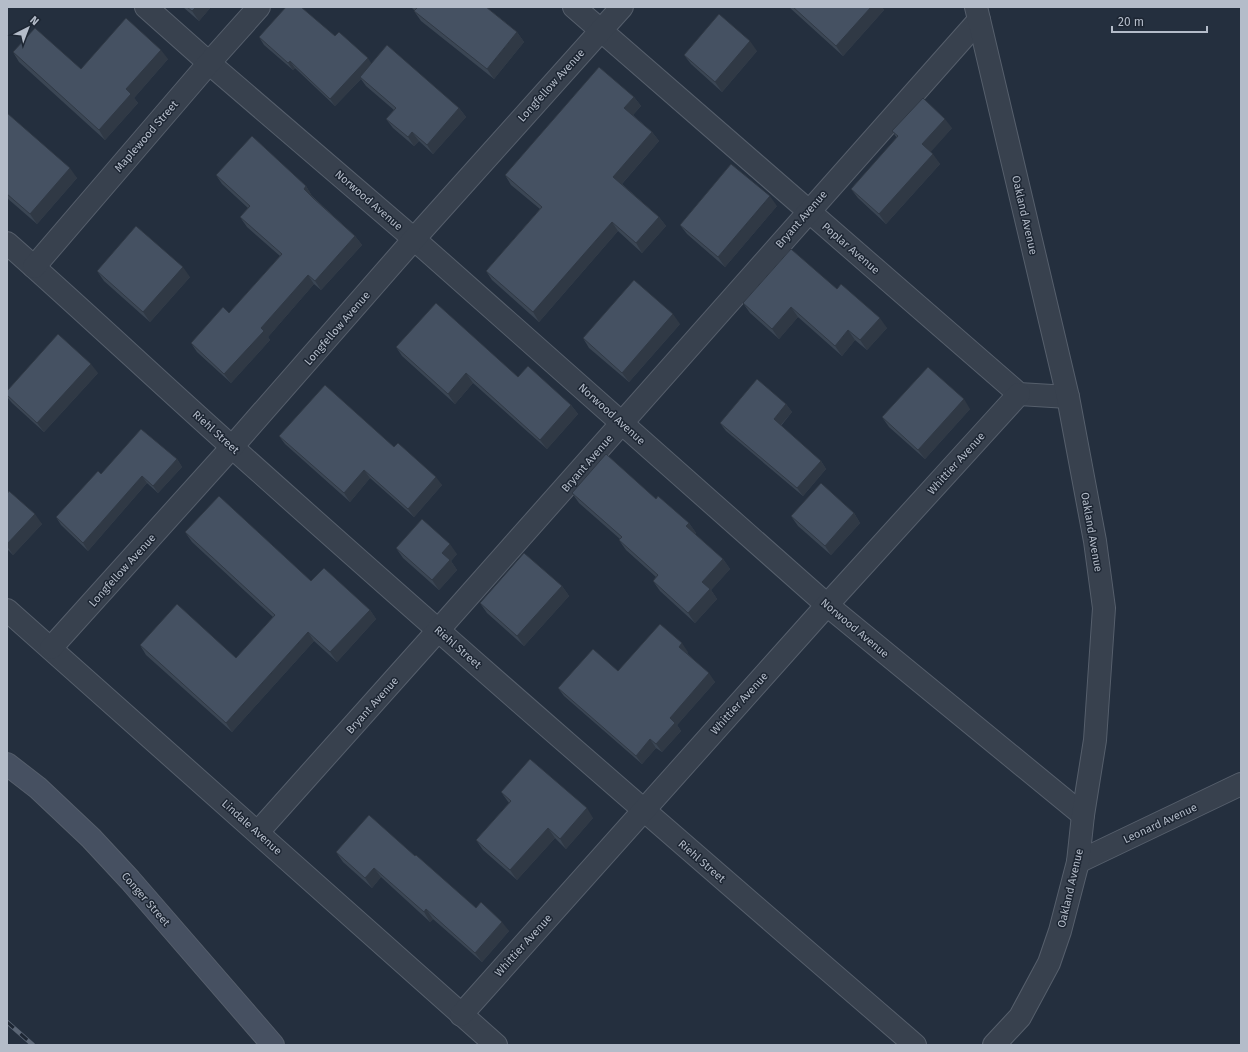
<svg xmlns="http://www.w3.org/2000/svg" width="1248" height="1052" font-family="'Fira Sans',sans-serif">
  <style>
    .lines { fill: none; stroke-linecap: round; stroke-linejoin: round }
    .minor-casing { stroke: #565f6c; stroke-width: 24 }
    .tertiary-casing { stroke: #565f6c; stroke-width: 24 }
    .secondary-casing { stroke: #565f6c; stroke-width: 24 }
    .minor { stroke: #38414e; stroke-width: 22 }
    .tertiary { stroke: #38414e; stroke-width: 22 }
    .secondary { stroke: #465061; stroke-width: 22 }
    .rail-casing { stroke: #5a6575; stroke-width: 4.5 }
    .rail { stroke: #1d2633; stroke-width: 3; stroke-dasharray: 9; stroke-linecap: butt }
    .wall { fill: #3b4654 }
    .shaded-wall { fill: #303945 }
    .building { fill: #455162; stroke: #303945 }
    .labels { text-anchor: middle; stroke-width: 3; stroke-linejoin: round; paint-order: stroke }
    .street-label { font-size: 11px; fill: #b4bcc9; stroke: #1d2633 }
  </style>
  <rect width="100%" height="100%" fill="#242f3e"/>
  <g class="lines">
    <g class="minor-casing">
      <g id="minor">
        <polyline points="146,7 209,63 414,239 827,605 1083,815"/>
        <polyline points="574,7 1019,394 1068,397"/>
        <path d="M7 243C83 310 157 380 232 447 457 649 686 847 915 1045"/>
        <polyline points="34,267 209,63 259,7"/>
        <polyline points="7,610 496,1045"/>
        <polyline points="51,648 232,447 414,239 622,7"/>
        <path d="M258 832C500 563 737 290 979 20"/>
        <polyline points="1078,862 1241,784"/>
        <polyline points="461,1015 827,605 1019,394"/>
      </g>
    </g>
    <g class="tertiary-casing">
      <polyline id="tertiary" points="976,7 1068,397 1095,541 1104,608 1095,740 1083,815 1078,862 1060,931 1049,963 1020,1017 994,1045"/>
    </g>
    <g class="secondary-casing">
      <polyline id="secondary" points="7,764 38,788 91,838 130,880 273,1045"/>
    </g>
    <use href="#minor" class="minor"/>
    <use href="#tertiary" class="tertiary"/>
    <use href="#secondary" class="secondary"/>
    <g class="rail-casing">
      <polyline id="rail" points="7,1022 33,1045"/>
    </g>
    <use href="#rail" class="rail"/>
  </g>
  <g class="wall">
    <polygon points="183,7 211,7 199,21"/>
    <polygon points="411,7 486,7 517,32 524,42 494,79 421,21 414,11 415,11"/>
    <polygon points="789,7 882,7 884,10 843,56"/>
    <polygon points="335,36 371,64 459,108 466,117 433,154 419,141 414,146 393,128 386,119 394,110 366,86 361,79 335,106 295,68 293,70 264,45 259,37"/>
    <polygon points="757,51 722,92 691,64 684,55"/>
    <polygon points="13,52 81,69 168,59 134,98 138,103 105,140 19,62"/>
    <polygon points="634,97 641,106 633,115 652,132 659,141 622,184 659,217 666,226 642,253 618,231 539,322 492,280 486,271 540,209 511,185 505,175"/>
    <polygon points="7,113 77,178 37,224 7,198"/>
    <polygon points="952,128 930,152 940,164 886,224 858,198 851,189 897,138 892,131"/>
    <polygon points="216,175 306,186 312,196 355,236 362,245 321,290 314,284 268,337 270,340 231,383 197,352 191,343 229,313 280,256 247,227 240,217 248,208 222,184"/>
    <polygon points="777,206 725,267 687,234 680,225"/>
    <polygon points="97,271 190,277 150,322 104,281"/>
    <polygon points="837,289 887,328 867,350 855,340 842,356 798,317 779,339 750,313 743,303"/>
    <polygon points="680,324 629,382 589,348 583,338"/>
    <polygon points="396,347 518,377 571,405 578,414 547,449 473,383 455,404 402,356"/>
    <polygon points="98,373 44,432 12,403 7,397 7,391"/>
    <polygon points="786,404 792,412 781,426 821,461 826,469 803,496 726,431 720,423"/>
    <polygon points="970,409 925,459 889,427 882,417"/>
    <polygon points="279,436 394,447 442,485 414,517 370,478 350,502 285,444"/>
    <polygon points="177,459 182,467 158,493 147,483 88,551 61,525 56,517 101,474"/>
    <polygon points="572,493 656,499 689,523 696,533 695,534 723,559 730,569 711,590 717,599 695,623 660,591 653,581 656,577 626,550 619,540 620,539 579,503"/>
    <polygon points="7,494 42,524 13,555 7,549"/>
    <polygon points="854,513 860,523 831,555 798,526 791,516"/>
    <polygon points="185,532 311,581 370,610 376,619 337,662 314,641 232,732 146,655 140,645 236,658 273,617 192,542"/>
    <polygon points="396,548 457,554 451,561 457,570 439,590 403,558"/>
    <polygon points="562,586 569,596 524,646 487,613 480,603"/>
    <polygon points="688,652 687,653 715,682 677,725 681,731 662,752 656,748 642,764 564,696 558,688"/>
    <polygon points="501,792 593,818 566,849 555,838 517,880 483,850 476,840 509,803"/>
    <polygon points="336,852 415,856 476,908 509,931 482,962 433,919 430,922 381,877 372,888 343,862"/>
  </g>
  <g class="shaded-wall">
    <polygon points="196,7 211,7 199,21 192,11"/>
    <polygon points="871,7 882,7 884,10 843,56 836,46"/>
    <polygon points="517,32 524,42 494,79 487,69"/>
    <polygon points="750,41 757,51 722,92 715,82"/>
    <polygon points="161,50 168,59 134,98 138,103 105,140 99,130 126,89"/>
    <polygon points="368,58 373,66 360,77 361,79 335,106 330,99"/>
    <polygon points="290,61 295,68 293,70 288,63"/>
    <polygon points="634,97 641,106 631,117 624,108"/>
    <polygon points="459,108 466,117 433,154 427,145"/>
    <polygon points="945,119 952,128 929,154 922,144"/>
    <polygon points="412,132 419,141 414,146 408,137"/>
    <polygon points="652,132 659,141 620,186 613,177"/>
    <polygon points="933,154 940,164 886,224 879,214"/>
    <polygon points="70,168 77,178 37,224 30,214"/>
    <polygon points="306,186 312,196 310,198 304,189"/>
    <polygon points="770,196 777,206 725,267 718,257"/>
    <polygon points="659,217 666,226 642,253 636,243"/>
    <polygon points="612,222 618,231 539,322 533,312"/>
    <polygon points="355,236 362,245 321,290 315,281"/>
    <polygon points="183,267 190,277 150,322 143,312"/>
    <polygon points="308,275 314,284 268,337 270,340 231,383 224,374 261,328"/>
    <polygon points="791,307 798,317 779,339 772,329"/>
    <polygon points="673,314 680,324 629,382 622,373"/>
    <polygon points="880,318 887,328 867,350 860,340"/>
    <polygon points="848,330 855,340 842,356 835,346"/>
    <polygon points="91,364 98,373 44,432 37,423"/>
    <polygon points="466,373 473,383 455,404 448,394"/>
    <polygon points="964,399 970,409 925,459 918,450"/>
    <polygon points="786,404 792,412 779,427 774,419"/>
    <polygon points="571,405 578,414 547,449 540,440"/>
    <polygon points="177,459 182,467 158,493 153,486"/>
    <polygon points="821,461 826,469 803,496 797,488"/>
    <polygon points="364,470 370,478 350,502 344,493"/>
    <polygon points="142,476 147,483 88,551 83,543"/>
    <polygon points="436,477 442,485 414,517 408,509"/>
    <polygon points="854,513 860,523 831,555 825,546"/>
    <polygon points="35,514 42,524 13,555 7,546 7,544"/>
    <polygon points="689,523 696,533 693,536 686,526"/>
    <polygon points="450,544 457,554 451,561 457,570 439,590 432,580 442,553"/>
    <polygon points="723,559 730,569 711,590 717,599 695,623 688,613 702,582"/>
    <polygon points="562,586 569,596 524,646 517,636"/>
    <polygon points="370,610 376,619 337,662 330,652"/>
    <polygon points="308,632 314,641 232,732 226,723"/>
    <polygon points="682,643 688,652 685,655 679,647"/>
    <polygon points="709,673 715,682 677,725 681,731 662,752 656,744 670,718"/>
    <polygon points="650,739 656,748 642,764 636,756"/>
    <polygon points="587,808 593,818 566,849 560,839"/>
    <polygon points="548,828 555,838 517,880 510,870"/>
    <polygon points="374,868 381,877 372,888 365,878"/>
    <polygon points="426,909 433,919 430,922 424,912"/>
    <polygon points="502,922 509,931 482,962 475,953"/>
  </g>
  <g class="building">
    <polygon points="187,7 196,7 192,11"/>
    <polygon points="286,7 301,7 335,36 339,32 368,58 330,99 290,61 288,63 259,37"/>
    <polygon points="415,7 486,7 517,32 487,69 414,11 417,8"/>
    <polygon points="793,7 871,7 836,46"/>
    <polygon points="719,14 750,41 715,82 684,55"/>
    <polygon points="126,18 161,50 126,89 131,94 99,130 13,52 35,28 81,69"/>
    <polygon points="387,45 459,108 427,145 412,132 408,137 386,119 396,108 360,77"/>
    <polygon points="599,67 634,97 624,108 652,132 613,177 659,217 636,243 612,222 533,312 486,271 542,207 505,175"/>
    <polygon points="923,98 945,119 922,144 933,154 879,214 851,189 898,136 892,131"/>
    <polygon points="7,113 70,168 30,214 7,194"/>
    <polygon points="252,136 306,186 304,189 313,198 355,236 315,281 308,275 261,328 264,331 224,374 191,343 223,307 229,313 282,254 240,217 250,206 216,175"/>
    <polygon points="731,164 770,196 718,257 680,225"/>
    <polygon points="136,226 183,267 143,312 97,271"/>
    <polygon points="791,249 837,289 841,284 880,318 860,340 848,330 835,346 791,307 772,329 743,303"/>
    <polygon points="634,280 673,314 622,373 583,338"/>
    <polygon points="436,303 518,377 528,366 571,405 540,440 466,373 448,394 396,347"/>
    <polygon points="58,334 91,364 37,423 7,395 7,391"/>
    <polygon points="928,367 964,399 918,450 882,417"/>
    <polygon points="757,379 786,404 774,419 821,461 797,488 720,423"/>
    <polygon points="325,385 394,447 398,443 436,477 408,509 364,470 344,493 279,436"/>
    <polygon points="141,429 177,459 153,486 142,476 83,543 56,517 98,471 101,474"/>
    <polygon points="606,454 656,499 658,496 689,523 686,526 723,559 702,582 710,589 688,613 653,581 658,575 619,540 622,537 572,493"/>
    <polygon points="821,483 854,513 825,546 791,516"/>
    <polygon points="9,491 35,514 7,544 7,494"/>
    <polygon points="219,496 311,581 324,568 370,610 330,652 308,632 226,723 140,645 177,604 236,658 275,615 185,532"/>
    <polygon points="422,519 450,544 442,553 450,560 432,580 396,548"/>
    <polygon points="524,553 562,586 517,636 480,603"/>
    <polygon points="660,624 682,643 679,647 709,673 670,718 675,723 656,744 650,739 636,756 558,688 593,649 618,671"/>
    <polygon points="530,759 587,808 560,839 548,828 510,870 476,840 511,801 501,792"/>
    <polygon points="369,815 415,856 416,855 476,908 481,902 502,922 475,953 426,909 424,912 374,868 365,878 336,852"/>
  </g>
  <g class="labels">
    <g class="street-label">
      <text transform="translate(551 85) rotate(-48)" y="4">Longfellow Avenue</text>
      <text transform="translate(146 136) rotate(-49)" y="4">Maplewood Street</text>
      <text transform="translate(369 200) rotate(41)" y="4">Norwood Avenue</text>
      <text transform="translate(1025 215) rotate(77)" y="4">Oakland Avenue</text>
      <text transform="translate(801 219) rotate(-49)" y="4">Bryant Avenue</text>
      <text transform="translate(851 248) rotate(41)" y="4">Poplar Avenue</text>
      <text transform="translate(337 328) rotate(-49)" y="4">Longfellow Avenue</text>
      <text transform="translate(612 414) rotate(42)" y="4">Norwood Avenue</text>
      <text transform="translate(216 432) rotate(42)" y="4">Riehl Street</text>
      <text transform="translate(587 463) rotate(-49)" y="4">Bryant Avenue</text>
      <text transform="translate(956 463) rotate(-48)" y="4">Whittier Avenue</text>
      <text transform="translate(1092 532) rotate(80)" y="4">Oakland Avenue</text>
      <text transform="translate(122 570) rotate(-48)" y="4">Longfellow Avenue</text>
      <text transform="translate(855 628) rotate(40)" y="4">Norwood Avenue</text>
      <text transform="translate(458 647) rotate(41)" y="4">Riehl Street</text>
      <text transform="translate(739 703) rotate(-48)" y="4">Whittier Avenue</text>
      <text transform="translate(372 705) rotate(-48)" y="4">Bryant Avenue</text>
      <text transform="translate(1160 823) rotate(-25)" y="4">Leonard Avenue</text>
      <text transform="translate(252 827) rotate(42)" y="4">Lindale Avenue</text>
      <text transform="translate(702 861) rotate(41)" y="4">Riehl Street</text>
      <text transform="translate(1070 888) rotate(-77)" y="4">Oakland Avenue</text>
      <text transform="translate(146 899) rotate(49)" y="4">Conger Street</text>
      <text transform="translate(523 945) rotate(-48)" y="4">Whittier Avenue</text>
    </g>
  </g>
  <rect width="1248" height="1052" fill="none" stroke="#b4bcc9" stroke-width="16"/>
  <g transform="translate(28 28) rotate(42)" stroke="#1d2633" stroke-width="3" paint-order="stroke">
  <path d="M0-3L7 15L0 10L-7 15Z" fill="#b4bcc9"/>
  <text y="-6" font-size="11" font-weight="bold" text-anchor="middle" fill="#b4bcc9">N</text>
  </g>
  <path d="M1112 26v6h95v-6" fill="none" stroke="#b4bcc9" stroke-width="2"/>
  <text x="1118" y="26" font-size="12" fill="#b4bcc9" stroke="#1d2633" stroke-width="3" paint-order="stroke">20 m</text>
</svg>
